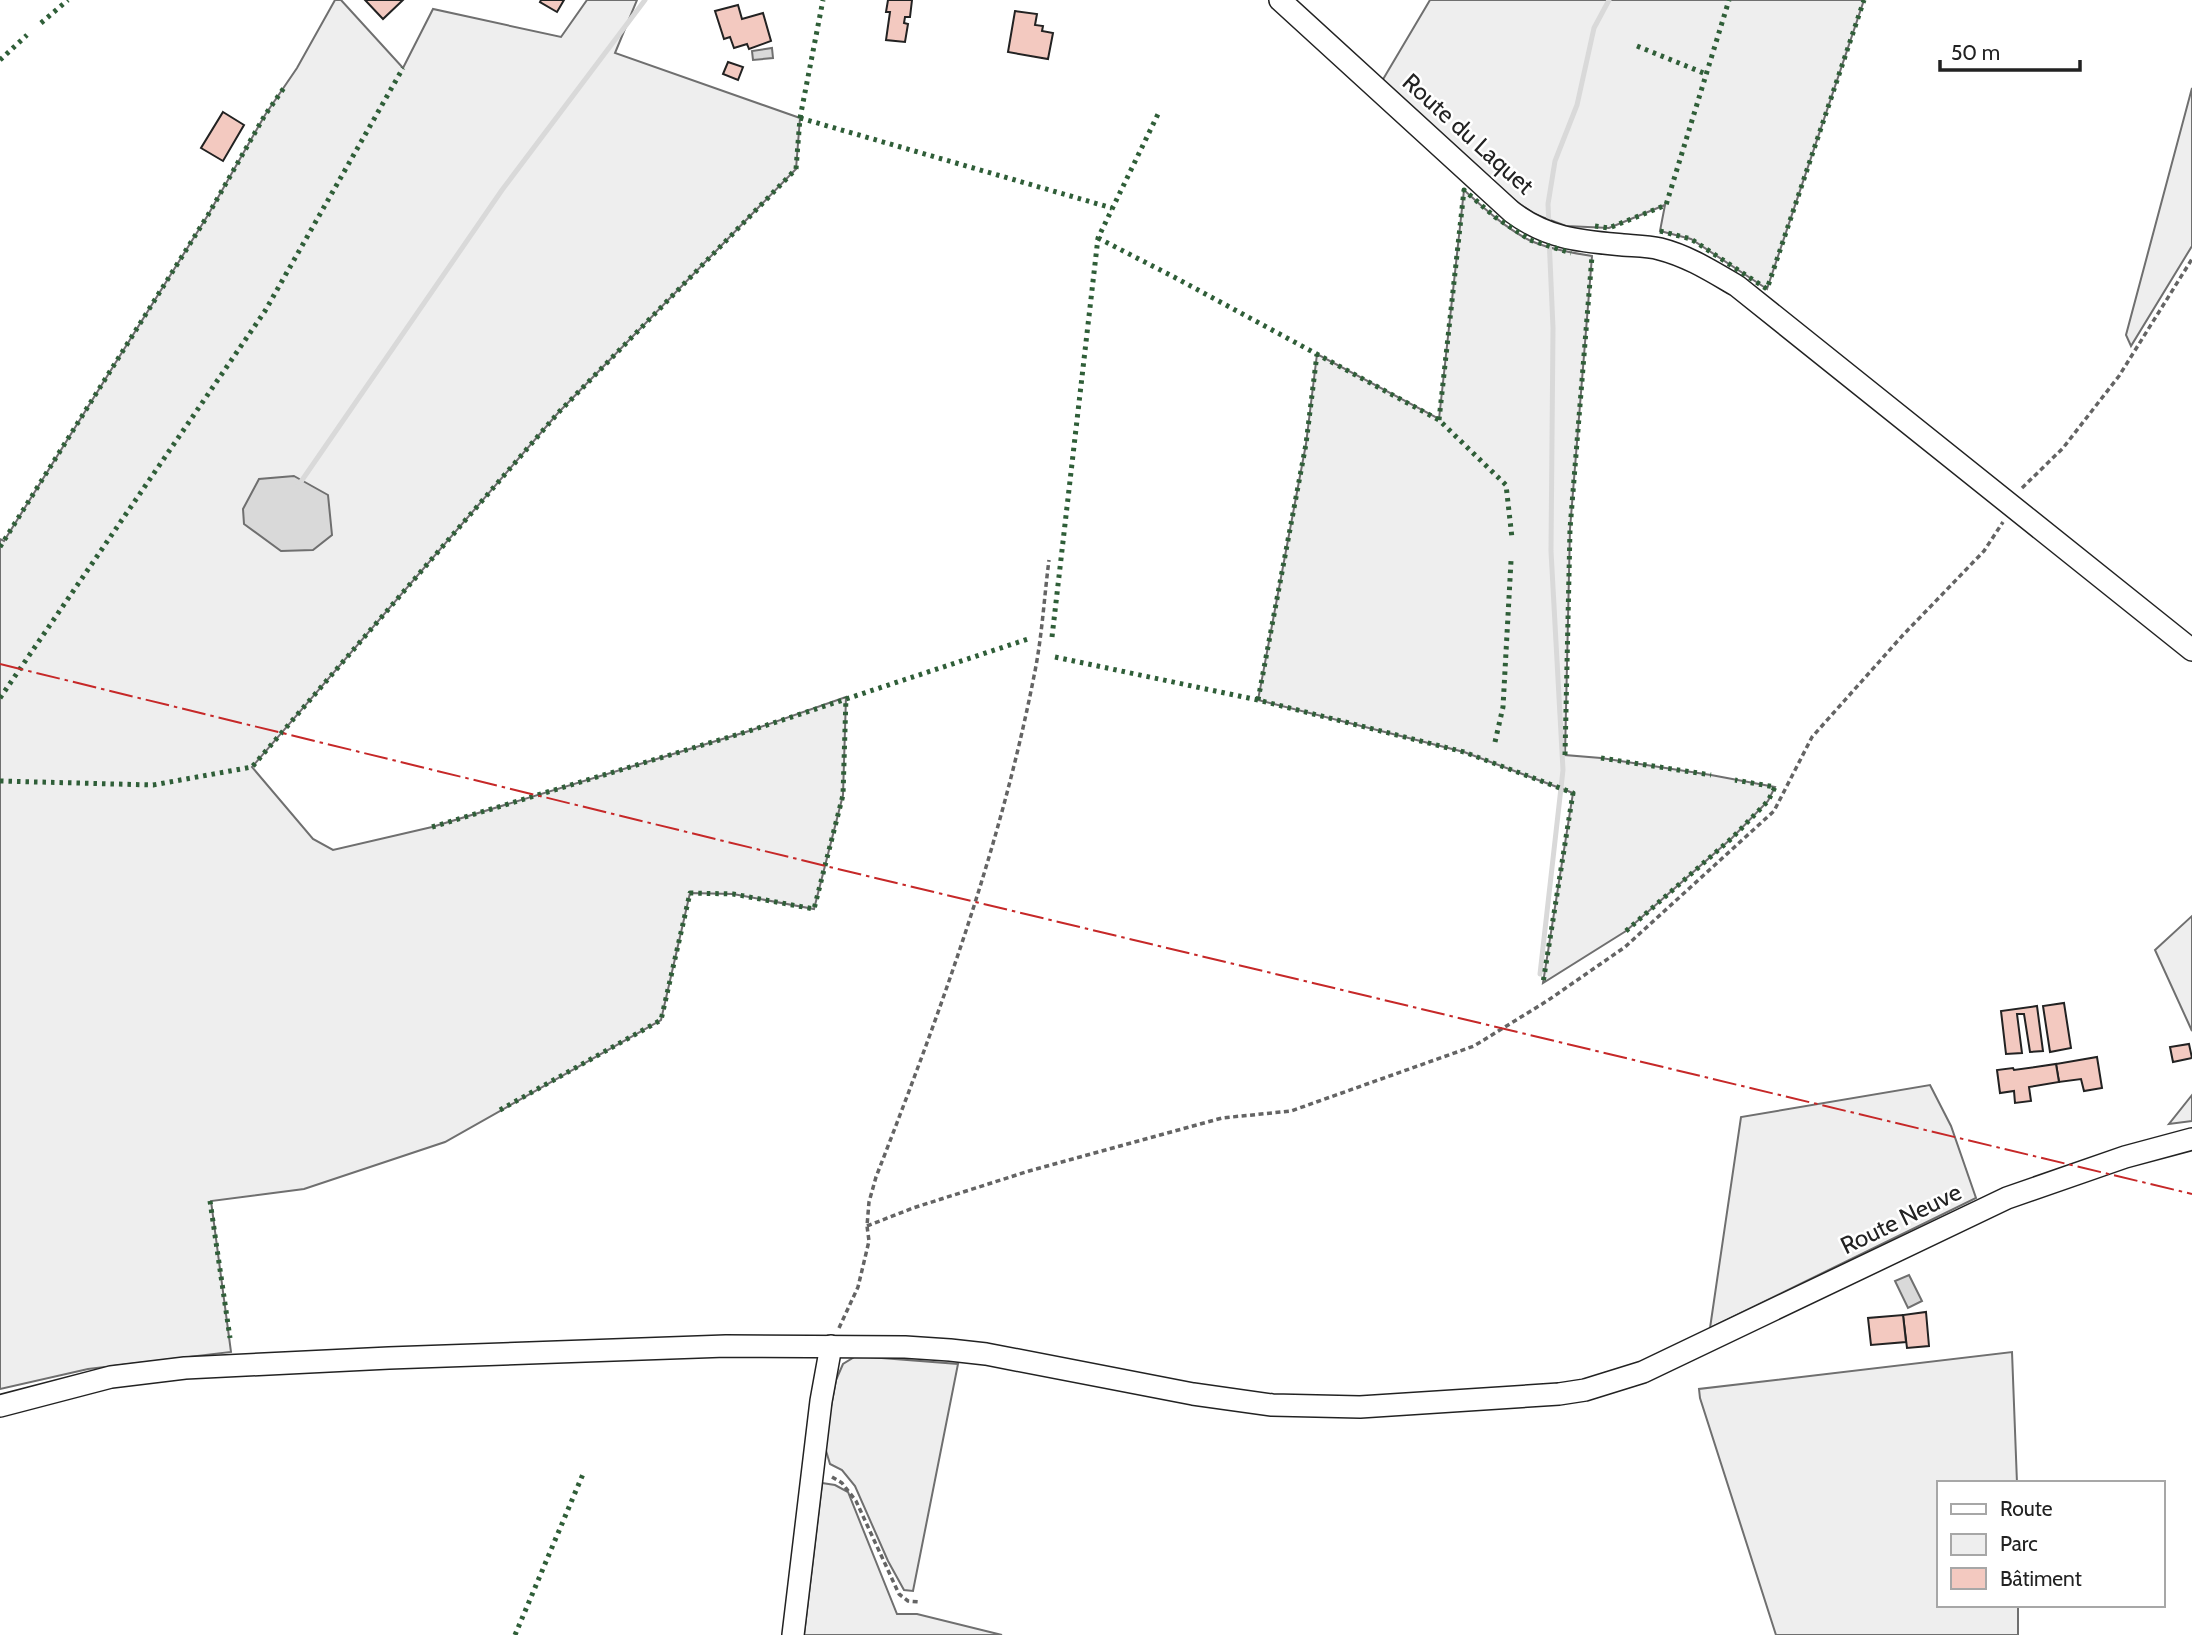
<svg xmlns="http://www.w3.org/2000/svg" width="2192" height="1635" font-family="Cabin,sans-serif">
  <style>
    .green { fill: #eee; stroke: #6f6f6f; stroke-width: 2 }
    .water { fill: #d9d9d9; stroke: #6f6f6f; stroke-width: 2 }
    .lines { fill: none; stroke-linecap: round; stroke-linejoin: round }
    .stream { stroke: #d9d9d9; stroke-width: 5 }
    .building { fill: #f3c9c0; stroke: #222; stroke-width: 2 }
    .minor-casing { stroke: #222; stroke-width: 24 }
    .path { stroke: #646464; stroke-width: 3.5; stroke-dasharray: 5 3.5; stroke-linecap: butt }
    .minor { stroke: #fff; stroke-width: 21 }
    .hedge { stroke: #2f5e38; stroke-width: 5; stroke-dasharray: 3.5 5; stroke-linecap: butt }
    .power { stroke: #c62828; stroke-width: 2; stroke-dasharray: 24 5 3.5 5; stroke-linecap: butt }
    .labels { text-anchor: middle; stroke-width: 5; stroke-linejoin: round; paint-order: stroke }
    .street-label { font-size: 24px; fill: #222; stroke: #fff }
  </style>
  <rect width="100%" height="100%" fill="#fff"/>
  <g class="green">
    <polygon points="335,0 341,0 403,68 433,9 561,37 587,0 637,0 615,53 800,118 796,169 558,413 252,767 313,839 333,850 432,827 749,731 846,697 843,795 814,909 733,894 690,893 661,1020 445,1142 304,1189 211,1201 231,1352 88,1369 0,1389 0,539 4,541 208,215 265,115 297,68"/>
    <polygon points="1430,0 1864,0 1767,289 1691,239 1660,231 1665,205 1609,228 1566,226 1534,214 1506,194 1382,81"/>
    <polygon points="2192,88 2192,246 2131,346 2126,335"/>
    <path d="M1464 190C1484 208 1504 227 1529 240 1548 249 1572 253 1592 256L1570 529 1565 755 1601 758 1711 775 1775 787 1768 801 1732 838 1626 931 1543 983 1573 793 1464 752 1258 700 1306 444 1317 354 1439 419Z"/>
    <polygon points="2192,916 2192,1031 2155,950"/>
    <polygon points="1930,1085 1951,1126 1976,1198 1710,1328 1741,1117"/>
    <polygon points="2192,1095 2192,1121 2169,1124"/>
    <polygon points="2012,1352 2017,1483 1938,1483 1938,1605 2018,1605 2018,1635 1776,1635 1700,1398 1699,1389"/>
    <polygon points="856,1356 958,1364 913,1591 904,1590 888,1561 855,1486 842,1470 830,1464 824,1444 836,1380 843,1364"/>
    <polygon points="822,1483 835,1485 848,1492 897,1614 917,1614 1002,1635 804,1635"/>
  </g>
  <g class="water">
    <polygon points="772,48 773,58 753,60 752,51"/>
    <polygon points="294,476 328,495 332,535 313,550 281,551 244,524 243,509 259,479"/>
    <polygon points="1909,1275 1922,1301 1908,1308 1895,1281"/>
  </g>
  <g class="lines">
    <g class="stream">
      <polyline points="1549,227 1548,204 1555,161 1577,105 1594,28 1609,0"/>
      <polyline points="298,486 502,190 645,0"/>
      <polyline points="1540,974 1563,770 1551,551 1553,328 1549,237"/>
    </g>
  </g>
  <g class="building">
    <polygon points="365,0 403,0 383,19"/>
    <polygon points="541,0 564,0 557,12 540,2"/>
    <polygon points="888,0 912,0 910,17 905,17 904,23 908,24 905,42 886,40 890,12 886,12"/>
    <polygon points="738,5 742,19 763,13 771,41 749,49 747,44 734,48 730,37 724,39 715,11"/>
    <polygon points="1015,11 1037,14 1035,25 1043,26 1042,31 1053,33 1048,59 1008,52"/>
    <polygon points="728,62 743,67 738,80 723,74"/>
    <polygon points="223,112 244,125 223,161 201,148"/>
    <polygon points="2064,1003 2071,1048 2050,1052 2043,1006"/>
    <polygon points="2037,1006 2043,1051 2030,1052 2024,1014 2017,1014 2022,1053 2006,1054 2001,1011"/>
    <polygon points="2189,1044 2192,1058 2173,1062 2170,1047"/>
    <polygon points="2097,1057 2102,1088 2084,1091 2081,1079 2059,1082 2056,1064"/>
    <polygon points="2056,1064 2059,1082 2029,1087 2031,1101 2015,1103 2014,1091 2000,1093 1997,1070 2013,1068 2014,1070"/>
    <polygon points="1926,1312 1929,1346 1907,1348 1903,1315"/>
    <polygon points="1903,1315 1906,1342 1871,1345 1868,1318"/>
  </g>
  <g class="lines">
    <g class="minor-casing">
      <g id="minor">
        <path d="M1280 0 1512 212C1548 239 1580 241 1623 245 1635 246 1648 246 1660 249 1688 256 1713 272 1737 286L2192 650"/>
        <polyline points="0,1406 111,1377 185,1368 389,1358 726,1346 905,1347 950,1350 986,1354 1193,1394 1272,1405 1360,1407 1559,1394 1585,1390 1643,1372 2007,1198 2125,1157 2192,1139"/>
        <polyline points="793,1635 821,1401 831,1346"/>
      </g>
    </g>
    <g class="path">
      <polyline points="2022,488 2063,448 2119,376 2192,259"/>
      <polyline points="867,1226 913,1208 1029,1171 1222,1118 1291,1111 1474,1046 1547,1001 1625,947 1774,811 1812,737 1903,635 1984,551 2003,522"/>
      <path d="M839 1328 858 1287 869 1241 867 1226 869 1202 876 1177C940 1013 1000 849 1034 676 1042 638 1044 598 1049 560"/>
      <polyline points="832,1477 842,1483 856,1501 899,1594 908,1601 920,1602"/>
    </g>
    <use href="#minor" class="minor"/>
    <g class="hedge">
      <polyline points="41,23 68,0"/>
      <polyline points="1637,46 1706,74"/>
      <polyline points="0,60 27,35"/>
      <polyline points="800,118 1112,208"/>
      <polyline points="1595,226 1609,228 1666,205 1729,0"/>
      <polyline points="1660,231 1691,239 1767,289 1864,0"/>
      <polyline points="1098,238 1174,277 1439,420 1506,485 1512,538"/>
      <polyline points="1439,420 1464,190 1495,217 1530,240 1571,253"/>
      <polyline points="0,547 208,215 265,115 286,85"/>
      <polyline points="1052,637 1098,238 1160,110"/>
      <polyline points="1055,657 1258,700 1464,752 1573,793 1543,983"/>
      <polyline points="0,698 265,311 403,68"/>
      <polyline points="1258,700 1306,444 1317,354"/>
      <polyline points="1495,742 1503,707 1511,561"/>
      <polyline points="1565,755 1570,529 1592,256"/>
      <polyline points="1601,758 1711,775"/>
      <polyline points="0,781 153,785 252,767 558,413 796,169 800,118 823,0"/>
      <polyline points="432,827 749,731 1031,638"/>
      <polyline points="1626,931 1732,838 1768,801 1775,787 1735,780"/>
      <polyline points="500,1110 661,1020 690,893 733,894 814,909 843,795 846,697"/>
      <polyline points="210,1201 230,1338"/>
      <polyline points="515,1635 583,1474"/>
    </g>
    <polyline class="power" points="0,664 834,868 2192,1194"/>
  </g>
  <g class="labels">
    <g class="street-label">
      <text transform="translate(1468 134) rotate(42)" y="8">Route du Laquet</text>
      <text transform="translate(1901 1219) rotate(-26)" y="8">Route Neuve</text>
    </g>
  </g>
  <rect x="1937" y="1481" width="228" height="126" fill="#ffffff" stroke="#a7a7a7" stroke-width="2"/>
  <rect x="1951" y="1504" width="35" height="10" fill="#ffffff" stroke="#a7a7a7" stroke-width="2"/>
  <text x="2000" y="1516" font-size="21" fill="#222222">Route</text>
  <rect x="1951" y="1534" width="35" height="21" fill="#eeeeee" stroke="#a7a7a7" stroke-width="2"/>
  <text x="2000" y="1551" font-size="21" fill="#222222">Parc</text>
  <rect x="1951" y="1568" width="35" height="21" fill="#f3c9c0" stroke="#a7a7a7" stroke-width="2"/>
  <text x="2000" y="1586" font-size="21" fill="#222222">Bâtiment</text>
  <path d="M1940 60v10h140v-10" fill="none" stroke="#222222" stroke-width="3.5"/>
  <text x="1951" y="60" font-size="21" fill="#222222" stroke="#ffffff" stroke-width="5" paint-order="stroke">50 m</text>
</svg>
